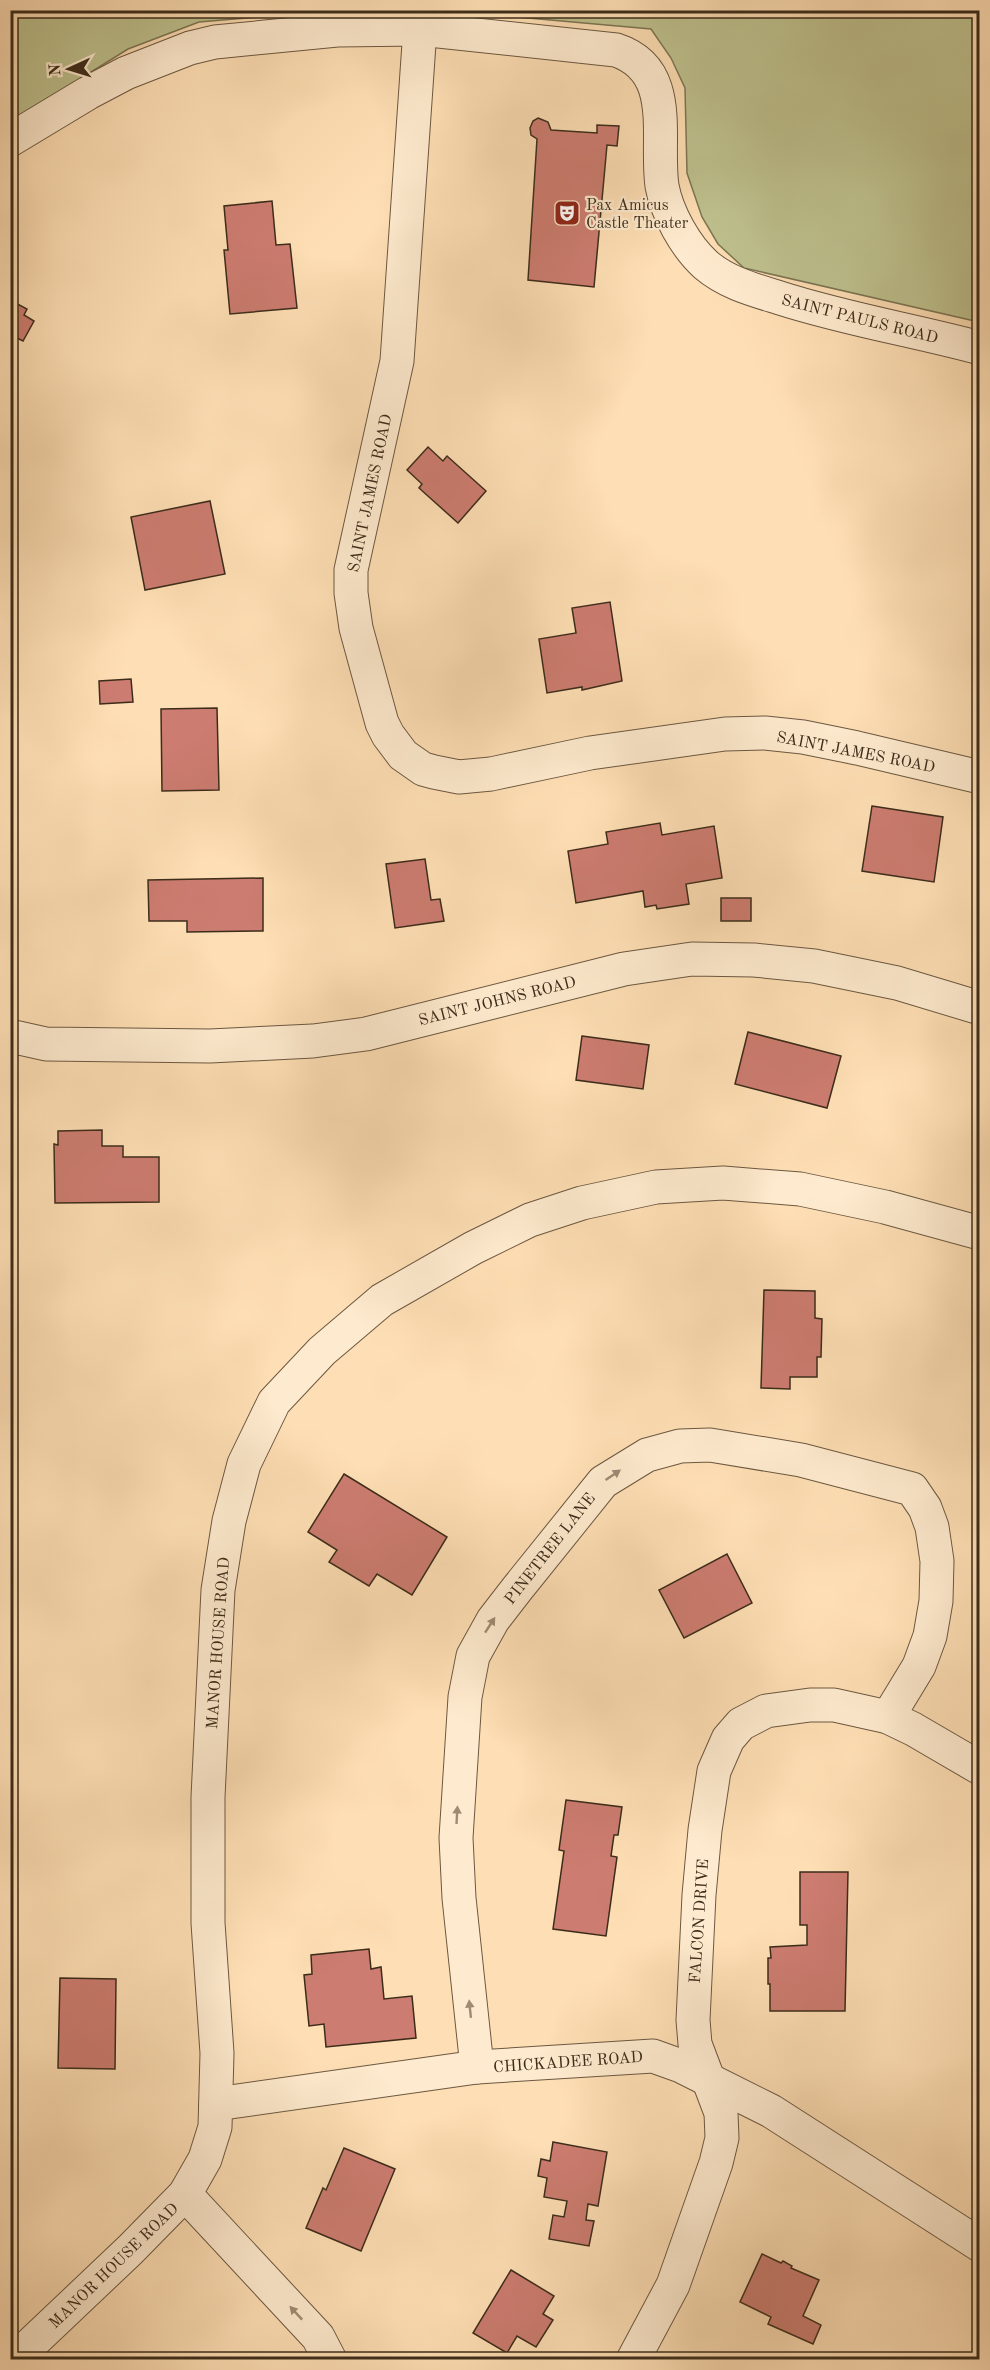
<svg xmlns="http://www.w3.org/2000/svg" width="990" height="2370" font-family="'Old Standard TT',serif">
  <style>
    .green { fill: #bec18e; stroke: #7d7654; stroke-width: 1.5 }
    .building { fill: #cc7c70; stroke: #3c2c1a; stroke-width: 1.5 }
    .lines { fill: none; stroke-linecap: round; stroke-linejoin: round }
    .minor-casing { stroke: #6c5840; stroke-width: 35 }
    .minor { stroke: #feeace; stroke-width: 33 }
    .oneway { fill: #9d8b74 }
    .labels { text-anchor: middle; stroke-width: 4.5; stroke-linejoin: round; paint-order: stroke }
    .poi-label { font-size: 16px; fill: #3c2c1a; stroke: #feeace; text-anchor: start }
    .street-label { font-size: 16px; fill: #3c2c1a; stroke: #feeace }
  </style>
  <rect width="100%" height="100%" fill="#fedeb4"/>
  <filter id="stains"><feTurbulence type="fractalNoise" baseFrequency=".00333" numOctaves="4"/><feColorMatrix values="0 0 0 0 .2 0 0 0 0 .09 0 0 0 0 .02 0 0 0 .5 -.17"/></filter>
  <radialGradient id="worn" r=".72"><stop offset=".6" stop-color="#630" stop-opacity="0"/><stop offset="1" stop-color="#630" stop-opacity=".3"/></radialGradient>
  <g class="green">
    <polygon points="11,11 386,11 296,14 199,22 128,49 11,122"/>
    <polygon points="450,11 979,11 979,322 744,268 718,244 702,217 687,173 685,88 671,58 651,29"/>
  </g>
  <g class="building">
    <polygon points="538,118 548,122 551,130 597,133 597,125 619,126 617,146 607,145 594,287 528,280 537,139 531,135 530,128 533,121"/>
    <polygon points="272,201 276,245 290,244 297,308 230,314 224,250 228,250 224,206"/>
    <polygon points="10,300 27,309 24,315 34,321 23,341 13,336 10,341"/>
    <polygon points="428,447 443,461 447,456 486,491 458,523 419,488 422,484 407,470"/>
    <polygon points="210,501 225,574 145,590 131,517"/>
    <polygon points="610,602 622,681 582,690 582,687 547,693 539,639 576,633 572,608"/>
    <polygon points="131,679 133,702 100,704 99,681"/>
    <polygon points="217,708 219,790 162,791 161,709"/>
    <polygon points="872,806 943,817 934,882 862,871"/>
    <polygon points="660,823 662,835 714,826 722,878 686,884 689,904 657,909 656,905 645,907 643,891 576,903 568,851 608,844 606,832"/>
    <polygon points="425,859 431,900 440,899 444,921 395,928 386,864"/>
    <polygon points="263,878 263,931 187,932 187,921 149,921 148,880"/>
    <rect x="721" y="898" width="30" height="23"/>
    <polygon points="748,1032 841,1056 827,1108 735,1084"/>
    <polygon points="582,1036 649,1045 643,1089 576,1080"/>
    <polygon points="102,1130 102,1146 123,1146 123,1157 159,1157 159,1202 55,1203 54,1144 58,1145 58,1131"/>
    <polygon points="764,1290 815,1291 815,1318 822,1319 821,1357 817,1357 817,1377 790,1377 790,1389 761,1388"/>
    <polygon points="344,1474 447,1537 412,1595 377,1574 369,1586 329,1562 337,1550 308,1532"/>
    <polygon points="727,1554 752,1603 684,1638 659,1590"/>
    <polygon points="566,1800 622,1807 618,1835 614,1835 611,1856 617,1857 606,1936 553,1929 564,1851 559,1850"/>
    <polygon points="800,1872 848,1872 845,2011 770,2011 770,1984 768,1984 768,1958 771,1958 770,1947 807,1945 807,1925 800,1925"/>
    <polygon points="369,1949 371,1969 381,1967 384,1999 412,1996 416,2038 326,2047 324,2024 309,2026 304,1975 312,1974 311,1955"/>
    <polygon points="60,1978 116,1979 115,2069 58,2068"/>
    <polygon points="553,2142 607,2152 598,2206 588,2204 586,2220 594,2221 589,2246 549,2239 553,2215 564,2217 567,2201 544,2197 547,2178 538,2176 541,2159 550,2161"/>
    <polygon points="344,2148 395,2169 361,2251 306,2228 323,2188 326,2190"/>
    <polygon points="762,2254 781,2263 783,2261 792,2266 791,2268 819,2280 803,2316 821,2325 813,2344 768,2324 771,2317 740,2302"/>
    <polygon points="511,2270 554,2296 543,2314 553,2320 536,2347 517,2336 507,2353 473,2333"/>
  </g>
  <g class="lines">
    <g class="minor-casing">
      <g id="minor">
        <polyline points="420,29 397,361 351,570 351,593 356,628 382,723 388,735 403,755 423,769 434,772 459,777 491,774 590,753 725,734 765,733 803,737 857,748 980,777"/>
        <path d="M10 140 88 93 126 73 190 48 215 42 337 30 420 29 616 50C677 70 655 138 662 186 667 213 685 246 706 265 727 283 754 290 780 298 845 319 913 330 980 348"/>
        <polyline points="10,1036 46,1044 210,1046 313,1041 366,1034 624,969 692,959 754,960 814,966 897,983 980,1008"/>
        <polyline points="477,2067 459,1898 456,1838 465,1697 473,1656 493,1620 517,1589 603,1482 647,1455 680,1446 710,1445 801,1460 912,1489 925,1508 932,1527 937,1561 936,1601 930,1636 919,1666 888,1717"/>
        <polyline points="216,2104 477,2067 653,2056 681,2066 771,2111 980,2245"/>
        <polyline points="185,2194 318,2337 330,2360"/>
        <polyline points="14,2360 130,2250 185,2194 205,2159 215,2127 217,2053 208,1923 208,1797 218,1590 229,1521 244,1464 274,1402 322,1351 382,1300 473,1248 530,1220 582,1203 656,1187 723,1183 800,1189 885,1207 980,1233"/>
        <polyline points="633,2360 673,2285 716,2163 722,2138 721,2113 695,2044 693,2020 699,1895 705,1830 714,1771 728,1739 741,1724 766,1711 810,1705 834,1705 888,1717 913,1729 980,1768"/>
      </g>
    </g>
    <use href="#minor" class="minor"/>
  </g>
  <defs><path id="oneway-solid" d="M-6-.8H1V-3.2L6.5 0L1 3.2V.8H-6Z" transform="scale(1.5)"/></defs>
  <g class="oneway">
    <use href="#oneway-solid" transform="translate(613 1475) rotate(-34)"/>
    <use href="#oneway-solid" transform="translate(490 1625) rotate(-57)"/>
    <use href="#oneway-solid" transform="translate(457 1815) rotate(-87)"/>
    <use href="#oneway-solid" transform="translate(470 2009) rotate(-96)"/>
    <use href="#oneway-solid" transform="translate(296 2313) rotate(-133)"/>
  </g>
  <defs>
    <g id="theatre-square" transform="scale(1.35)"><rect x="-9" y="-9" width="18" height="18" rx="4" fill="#8f2418" stroke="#feeace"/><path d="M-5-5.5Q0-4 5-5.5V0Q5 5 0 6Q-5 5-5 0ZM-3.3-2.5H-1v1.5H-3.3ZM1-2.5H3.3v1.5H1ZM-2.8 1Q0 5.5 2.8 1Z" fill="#fff"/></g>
  </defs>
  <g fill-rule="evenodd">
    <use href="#theatre-square" x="567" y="213"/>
  </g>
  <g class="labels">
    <g class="poi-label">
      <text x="586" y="210">Pax Amicus<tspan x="586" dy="18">Castle Theater</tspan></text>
    </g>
    <g class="street-label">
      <text transform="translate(860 318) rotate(14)" y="6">SAINT PAULS ROAD</text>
      <text transform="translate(369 493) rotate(-78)" y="6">SAINT JAMES ROAD</text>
      <text transform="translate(856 751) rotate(11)" y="6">SAINT JAMES ROAD</text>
      <text transform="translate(497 1000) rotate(-14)" y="6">SAINT JOHNS ROAD</text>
      <text transform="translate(549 1548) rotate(-52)" y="6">PINETREE LANE</text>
      <text transform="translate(217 1643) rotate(-86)" y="6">MANOR HOUSE ROAD</text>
      <text transform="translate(698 1921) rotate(-86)" y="6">FALCON DRIVE</text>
      <text transform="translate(568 2061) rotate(-4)" y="6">CHICKADEE ROAD</text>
      <text transform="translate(113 2265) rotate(-44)" y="6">MANOR HOUSE ROAD</text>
    </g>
  </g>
  <rect width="990" height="2370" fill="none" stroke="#fedeb4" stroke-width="36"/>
  <rect x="12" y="12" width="966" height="2346" fill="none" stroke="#3c2c1a" stroke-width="3"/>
  <rect x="18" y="18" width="954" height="2334" fill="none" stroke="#3c2c1a" stroke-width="1.5"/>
  <g transform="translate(69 69) rotate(266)" stroke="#feeace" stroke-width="4.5" paint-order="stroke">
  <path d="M0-4.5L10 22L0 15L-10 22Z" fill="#3c2c1a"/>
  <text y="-9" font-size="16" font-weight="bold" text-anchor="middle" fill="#3c2c1a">N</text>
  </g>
  <rect width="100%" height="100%" filter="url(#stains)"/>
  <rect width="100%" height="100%" fill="url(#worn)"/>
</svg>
